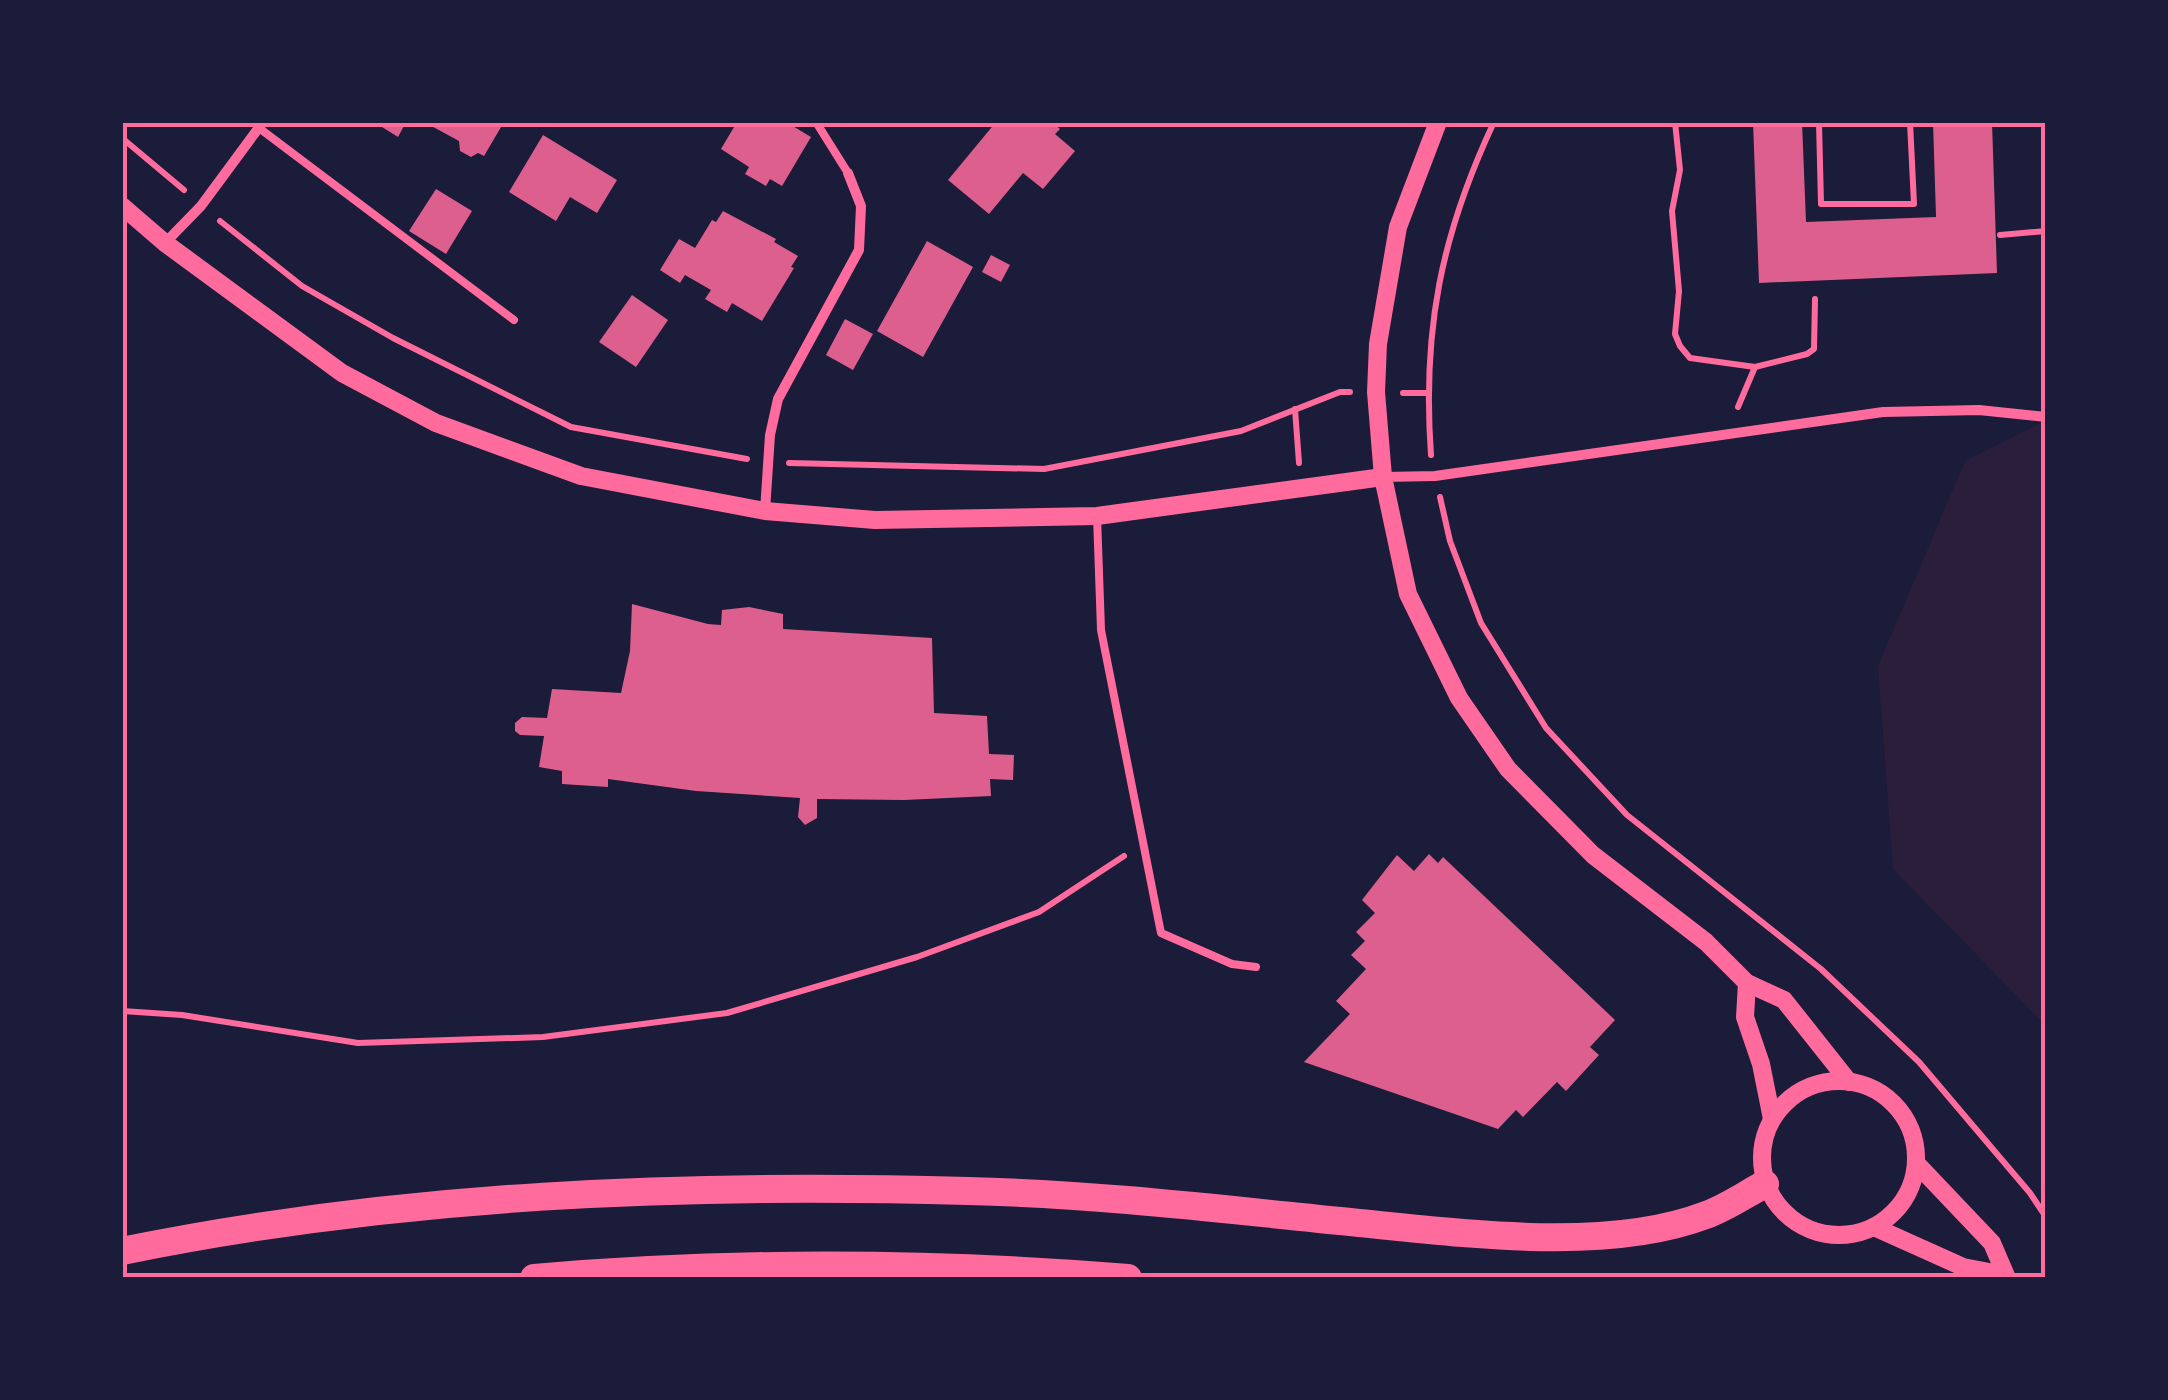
<svg xmlns="http://www.w3.org/2000/svg" width="2168" height="1400" font-family="Poppins,sans-serif">
  <style>
    .green { fill: #2a1e3b }
    .building { fill: #dd5f8e }
    .lines { fill: none; stroke-linecap: round; stroke-linejoin: round }
    .path { stroke: #ff6b9d; stroke-width: 6 }
    .service { stroke: #ff6b9d; stroke-width: 8 }
    .minor { stroke: #ff6b9d; stroke-width: 10 }
    .tertiary { stroke: #ff6b9d; stroke-width: 18 }
    .trunk { stroke: #ff6b9d; stroke-width: 28 }
    .neatline { fill: none; stroke: #ff6b9d; stroke-width: 4 }
  </style>
  <rect width="100%" height="100%" fill="#1b1b3a"/>
  <polygon class="green" points="2045,421 2045,1025 1893,869 1878,666 1965,461"/>
  <g class="building">
    <polygon points="374,122 406,122 398,137"/>
    <polygon points="424,122 504,122 484,156 478,153 471,157 460,151 459,141"/>
    <polygon points="737,122 786,122 811,137 782,186 770,179 766,186 745,174 749,167 721,149"/>
    <polygon points="996,122 1052,122 1060,129 1055,134 1075,151 1043,189 1023,173 989,214 948,180"/>
    <polygon points="1753,122 1802,122 1806,222 1936,217 1933,122 1992,122 1997,273 1759,283"/>
    <polygon points="543,135 617,180 597,213 570,197 556,221 509,192"/>
    <polygon points="436,189 472,211 446,254 409,231"/>
    <polygon points="723,211 776,239 774,242 798,256 791,267 794,268 762,321 732,303 727,312 705,299 711,290 685,275 680,283 660,270 679,239 695,248 712,220 716,222"/>
    <polygon points="927,241 973,267 923,357 877,331"/>
    <polygon points="991,255 1010,265 1001,282 982,272"/>
    <polygon points="632,295 668,320 636,367 599,342"/>
    <polygon points="845,319 873,334 853,370 826,355"/>
    <polygon points="632,604 708,624 721,625 722,610 749,607 783,614 783,629 932,638 934,713 987,716 989,754 1014,755 1013,780 990,779 991,796 904,800 817,799 817,818 805,825 798,817 800,798 696,791 608,779 608,787 562,784 562,771 539,767 544,736 520,735 515,731 515,723 522,717 547,718 552,689 621,693 630,651"/>
    <polygon points="1429,854 1438,863 1443,857 1615,1020 1590,1047 1599,1055 1566,1091 1557,1082 1523,1117 1516,1110 1498,1129 1304,1062 1350,1014 1336,1001 1366,969 1351,955 1365,941 1356,932 1375,913 1362,900 1397,855 1414,871"/>
  </g>
  <g class="lines">
    <g class="path">
      <polyline points="1675,122 1680,170 1672,211 1679,291 1675,334 1680,346 1690,358 1755,367 1807,354 1814,349 1815,299"/>
      <polyline points="1819,122 1821,204 1914,204 1910,122"/>
      <polyline points="122,138 184,190"/>
      <polyline points="220,221 302,286 393,338 571,427 747,459"/>
      <polyline points="2000,235 2046,231"/>
      <polyline points="1403,393 1427,393"/>
      <polyline points="1738,407 1755,367"/>
      <polyline points="1295,409 1299,463"/>
      <path d="M1431 455C1422 331 1441 235 1494 122"/>
      <polyline points="789,463 1044,469 1241,431 1340,392 1350,392"/>
      <polyline points="1440,497 1450,541 1481,623 1546,728 1627,815 1821,969 1919,1062 2030,1193 2046,1217"/>
      <polyline points="122,1011 182,1015 358,1043 543,1037 727,1013 917,957 1039,912 1124,856"/>
    </g>
    <g class="service">
      <polyline points="816,122 848,173"/>
      <polyline points="259,128 514,320"/>
      <polyline points="1097,516 1101,630 1161,933 1232,964 1256,967"/>
    </g>
    <g class="minor">
      <polyline points="165,243 201,206 263,122"/>
      <polyline points="1383,477 1435,476 1883,412 1979,410 2046,417"/>
      <polyline points="765,511 770,435 778,399 859,250 861,206 848,173"/>
    </g>
    <g class="tertiary">
      <polyline points="1438,122 1398,227 1378,344 1376,392 1383,477 1408,594 1459,698 1508,769 1593,855 1706,942 1747,983 1784,1000 1849,1082"/>
      <polyline points="122,206 165,243 342,373 436,423 581,476 765,511 875,520 1097,516 1383,477"/>
      <polyline points="1747,983 1745,1017 1761,1064 1772,1119"/>
      <circle cx="1839" cy="1158" r="77"/>
      <polyline points="1916,1163 1992,1243 2007,1278"/>
      <polyline points="1874,1227 1963,1267 2005,1275"/>
    </g>
    <g class="trunk">
      <path d="M122 1251C401 1194 685 1183 968 1191 1099 1194 1229 1210 1359 1223 1463 1233 1607 1253 1706 1215 1726 1208 1746 1194 1765 1184"/>
      <path d="M534 1278C730 1261 931 1262 1128 1278"/>
    </g>
  </g>
  <rect width="2168" height="1400" fill="none" stroke="#1b1b3a" stroke-width="250"/>
  <rect x="125" y="125" width="1918" height="1150" class="neatline"/>
</svg>
